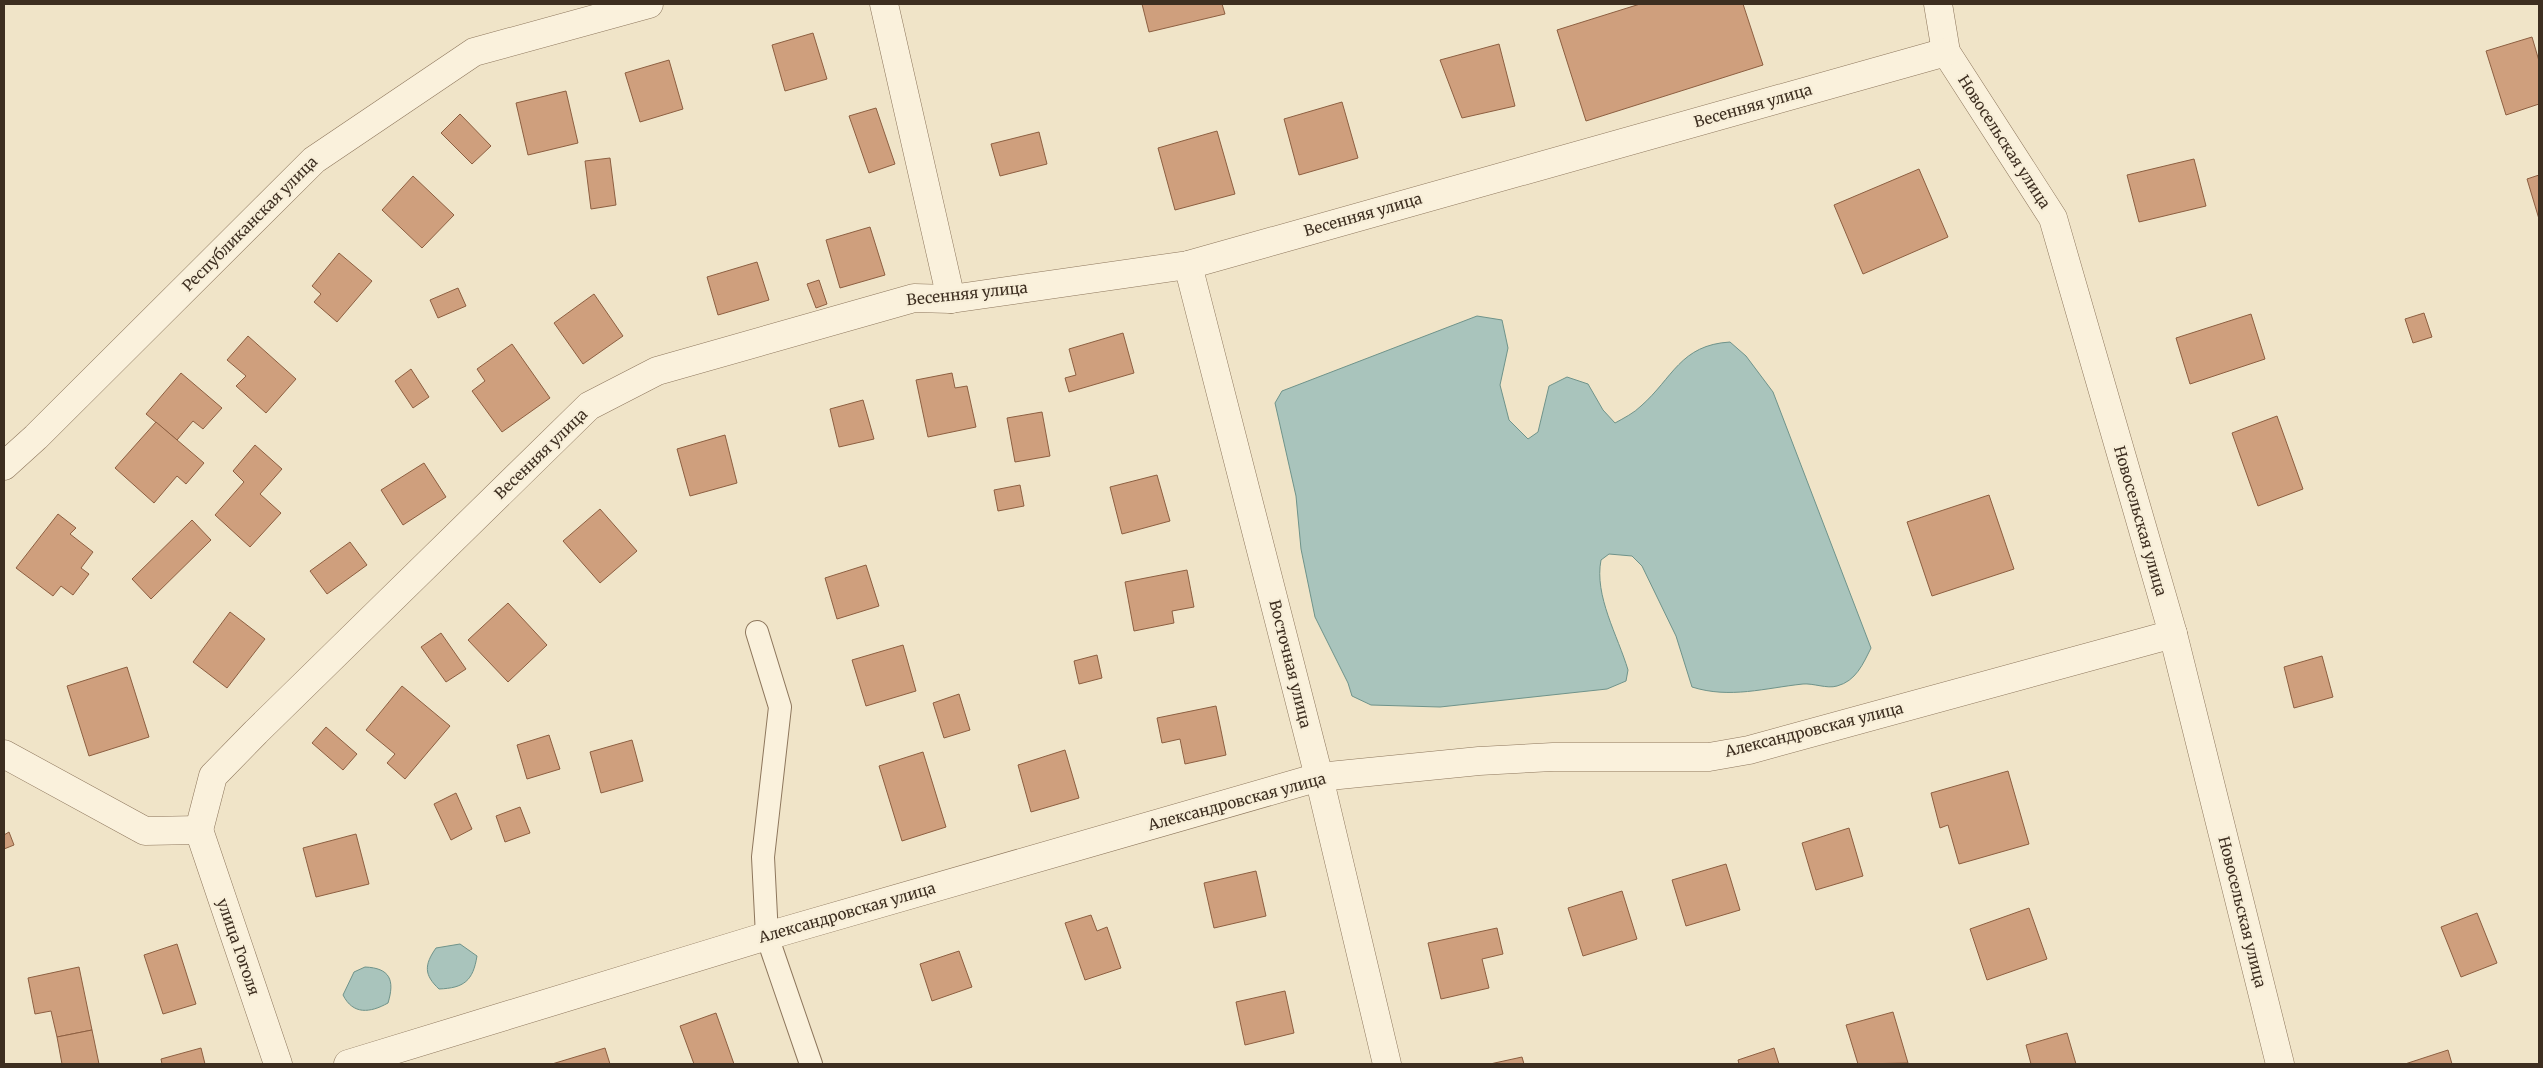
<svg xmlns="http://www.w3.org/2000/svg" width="2543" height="1068" font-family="Merriweather,serif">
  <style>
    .water { fill: #a9c4bc; stroke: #6f938a }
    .building { fill: #cf9f7d; stroke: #8d5f41 }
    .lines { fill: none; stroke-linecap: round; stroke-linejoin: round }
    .lane-casing { stroke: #8d765c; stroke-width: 24 }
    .street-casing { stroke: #8d765c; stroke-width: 29 }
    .lane { stroke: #faf1dc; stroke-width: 22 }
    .street { stroke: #faf1dc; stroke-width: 28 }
    .labels { text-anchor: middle; stroke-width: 4.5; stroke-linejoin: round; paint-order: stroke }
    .street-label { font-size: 15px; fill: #3d2e20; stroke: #f7eed8 }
  </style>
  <rect width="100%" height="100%" fill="#f0e4c8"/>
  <g class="water">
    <path d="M1477 316 1502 320 1508 348 1500 385 1509 420 1528 439 1538 432 1549 386 1567 377 1588 384 1603 410 1615 423C1624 418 1634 413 1641 406 1673 378 1680 345 1730 342L1746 356 1773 392 1871 648C1863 664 1856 681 1837 686 1827 689 1813 683 1803 684 1765 688 1730 699 1692 687L1676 636 1642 566 1632 556 1609 554 1601 560C1594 596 1618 636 1628 670L1626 681 1607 689 1440 707 1371 705 1352 696 1348 683 1315 617 1301 549 1296 496 1275 403 1282 391Z"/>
    <path d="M460 944 477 956C473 981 464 988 439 989 424 975 424 965 436 948Z"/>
    <path d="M365 967C390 968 395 980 388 1003 370 1013 353 1015 343 995L354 972Z"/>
  </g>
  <g class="building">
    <polygon points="1142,4 1222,4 1225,14 1149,32"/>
    <polygon points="1640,4 1743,4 1763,65 1586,121 1557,30"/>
    <polygon points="813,33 827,79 785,91 772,45"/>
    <polygon points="2532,37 2539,61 2539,104 2506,115 2486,51"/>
    <polygon points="1499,44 1515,106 1462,118 1440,60"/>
    <polygon points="669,60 683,109 640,122 625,73"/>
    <polygon points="566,91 578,143 528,155 516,103"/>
    <polygon points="1342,102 1358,158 1299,175 1284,119"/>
    <polygon points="876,108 895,164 869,173 849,116"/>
    <polygon points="460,114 491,146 472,164 441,133"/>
    <polygon points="1217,131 1235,194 1175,210 1158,148"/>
    <polygon points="1039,132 1047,164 1000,176 991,144"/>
    <polygon points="610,158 616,205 591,209 585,161"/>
    <polygon points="2194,159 2206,206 2139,222 2127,175"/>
    <polygon points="1919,169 1948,237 1863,274 1834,205"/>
    <polygon points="2539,175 2539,219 2527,179"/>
    <polygon points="413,176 454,215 422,248 382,210"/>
    <polygon points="870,227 885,275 840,288 826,240"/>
    <polygon points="339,253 372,281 337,322 314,302 321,294 312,286"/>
    <polygon points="757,262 769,300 718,315 707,277"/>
    <polygon points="819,280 827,304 816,308 807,284"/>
    <polygon points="458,288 466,306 438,318 430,300"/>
    <polygon points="594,294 623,336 583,364 554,323"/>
    <polygon points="2424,313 2432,337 2413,343 2405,319"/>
    <polygon points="2251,314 2265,359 2190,384 2176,338"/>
    <polygon points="1123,333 1134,373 1069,392 1065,378 1076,375 1069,349"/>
    <polygon points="248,336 296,379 266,413 236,386 246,376 227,360"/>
    <polygon points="512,344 550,398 502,432 472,391 485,381 477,369"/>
    <polygon points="411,369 429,397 413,408 395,381"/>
    <polygon points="181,373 222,408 203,429 193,421 177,440 146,414"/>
    <polygon points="952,373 955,388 967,386 976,427 928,437 916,380"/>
    <polygon points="863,400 874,439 839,447 830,409"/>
    <polygon points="1042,412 1050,456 1015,462 1007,418"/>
    <polygon points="2277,416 2303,489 2258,506 2232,433"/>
    <polygon points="156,422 204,463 186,484 177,476 154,503 115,468"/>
    <polygon points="725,435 737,483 690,496 677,449"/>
    <polygon points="255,445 282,469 260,494 281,513 250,547 215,515 244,482 233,471"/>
    <polygon points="424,463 446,497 403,525 381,490"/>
    <polygon points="1157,475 1170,521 1122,534 1110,487"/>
    <polygon points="1020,485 1024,506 998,511 994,490"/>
    <polygon points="1989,495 2014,569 1932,596 1907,522"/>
    <polygon points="600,509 637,551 600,583 563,541"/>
    <polygon points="58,514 76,528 70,534 93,552 81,568 89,574 73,595 61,586 53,596 16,568"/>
    <polygon points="192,520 211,540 151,599 132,579"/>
    <polygon points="350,542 367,565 327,594 310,571"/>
    <polygon points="866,565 879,606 837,619 825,578"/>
    <polygon points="1187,570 1194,607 1172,611 1174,623 1134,631 1125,582"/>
    <polygon points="508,603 547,645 508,682 468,640"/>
    <polygon points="230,612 265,639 227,688 193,662"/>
    <polygon points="441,633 466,669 446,682 421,647"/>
    <polygon points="903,645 916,691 866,706 852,660"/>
    <polygon points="1097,655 1102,678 1079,684 1074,661"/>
    <polygon points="2322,656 2333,697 2294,708 2284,667"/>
    <polygon points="127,667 149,737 89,756 67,686"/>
    <polygon points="402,686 450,726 405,779 387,763 395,754 366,730"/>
    <polygon points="959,694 970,730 944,738 933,703"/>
    <polygon points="1216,706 1226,755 1185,764 1180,739 1162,743 1157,718"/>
    <polygon points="326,727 357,754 343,770 312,743"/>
    <polygon points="549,735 560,769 527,779 517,745"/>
    <polygon points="632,740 643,781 601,793 590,752"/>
    <polygon points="1065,750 1079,798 1031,812 1018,765"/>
    <polygon points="923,752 946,827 902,841 879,766"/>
    <polygon points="2008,771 2029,844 1959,864 1948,825 1940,828 1931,793"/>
    <polygon points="456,793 472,829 451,840 434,804"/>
    <polygon points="520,807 530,833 505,842 496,816"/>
    <polygon points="1849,828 1863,876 1816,890 1802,843"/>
    <polygon points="9,832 14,845 4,849 4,835"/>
    <polygon points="356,834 369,884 316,897 303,848"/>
    <polygon points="1726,864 1740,910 1686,926 1672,880"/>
    <polygon points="1256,871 1266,916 1214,928 1204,883"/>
    <polygon points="1622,891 1637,939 1583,956 1568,908"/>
    <polygon points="2029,908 2047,959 1987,980 1970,929"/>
    <polygon points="2477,913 2497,963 2461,977 2441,927"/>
    <polygon points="1091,915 1097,931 1107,927 1121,968 1085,980 1065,923"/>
    <polygon points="1497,928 1503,954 1482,959 1489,988 1441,999 1428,943"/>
    <polygon points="177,944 196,1004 163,1014 144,955"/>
    <polygon points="959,951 972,987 932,1001 920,964"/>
    <polygon points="79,967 92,1030 57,1037 51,1011 35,1014 28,978"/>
    <polygon points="1285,991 1294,1033 1245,1045 1236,1002"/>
    <polygon points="1893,1012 1908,1063 1858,1064 1846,1025"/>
    <polygon points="716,1013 734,1064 694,1064 680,1026"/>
    <polygon points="92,1030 99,1064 62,1064 57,1037"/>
    <polygon points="2067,1033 2076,1064 2031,1064 2026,1045"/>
    <polygon points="201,1048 205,1064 162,1064 161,1059"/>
    <polygon points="605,1048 610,1064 552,1064"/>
    <polygon points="1774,1048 1779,1064 1739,1064 1738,1060"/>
    <polygon points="2448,1050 2452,1064 2405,1064"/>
    <polygon points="1522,1057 1524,1064 1490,1064"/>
  </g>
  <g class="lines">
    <g class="lane-casing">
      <polyline id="lane" points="757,632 780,707 763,857 767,936 811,1064"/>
    </g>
    <g class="street-casing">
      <g id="street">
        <polyline points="884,4 951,299"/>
        <polyline points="1938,4 1946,52 2053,218 2173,634 2280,1064"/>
        <polyline points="1188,265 1319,777 1387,1064"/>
        <polyline points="4,466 36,437 314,160 474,52 649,4"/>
        <polyline points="4,754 145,831 199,830"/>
        <polyline points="199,830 213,776 256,732 589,406 657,371 914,298 951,299 1188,265 1946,52"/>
        <polyline points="199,830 278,1064"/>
        <polyline points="348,1064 767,936 1319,777 1479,761 1553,757 1709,757 1749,750 2173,634"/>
      </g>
    </g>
    <use href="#lane" class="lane"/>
    <use href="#street" class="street"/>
  </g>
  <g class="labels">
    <g class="street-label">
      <text transform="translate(1753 106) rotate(-16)" y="5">Весенняя улица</text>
      <text transform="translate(2004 142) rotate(57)" y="5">Новосельская улица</text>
      <text transform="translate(1363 215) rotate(-16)" y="5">Весенняя улица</text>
      <text transform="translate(250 224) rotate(-45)" y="5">Республиканская улица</text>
      <text transform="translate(967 294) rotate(-6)" y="5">Весенняя улица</text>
      <text transform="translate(541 454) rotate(-44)" y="5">Весенняя улица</text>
      <text transform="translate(2140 521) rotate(74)" y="5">Новосельская улица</text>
      <text transform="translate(1290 664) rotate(76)" y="5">Восточная улица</text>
      <text transform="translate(1814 730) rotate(-14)" y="5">Александровская улица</text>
      <text transform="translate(1237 802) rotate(-15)" y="5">Александровская улица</text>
      <text transform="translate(2242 912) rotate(76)" y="5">Новосельская улица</text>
      <text transform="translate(847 913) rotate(-16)" y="5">Александровская улица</text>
      <text transform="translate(238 947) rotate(71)" y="5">улица Гоголя</text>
    </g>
  </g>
  <rect width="2543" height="1068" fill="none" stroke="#3d2e20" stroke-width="10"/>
</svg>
